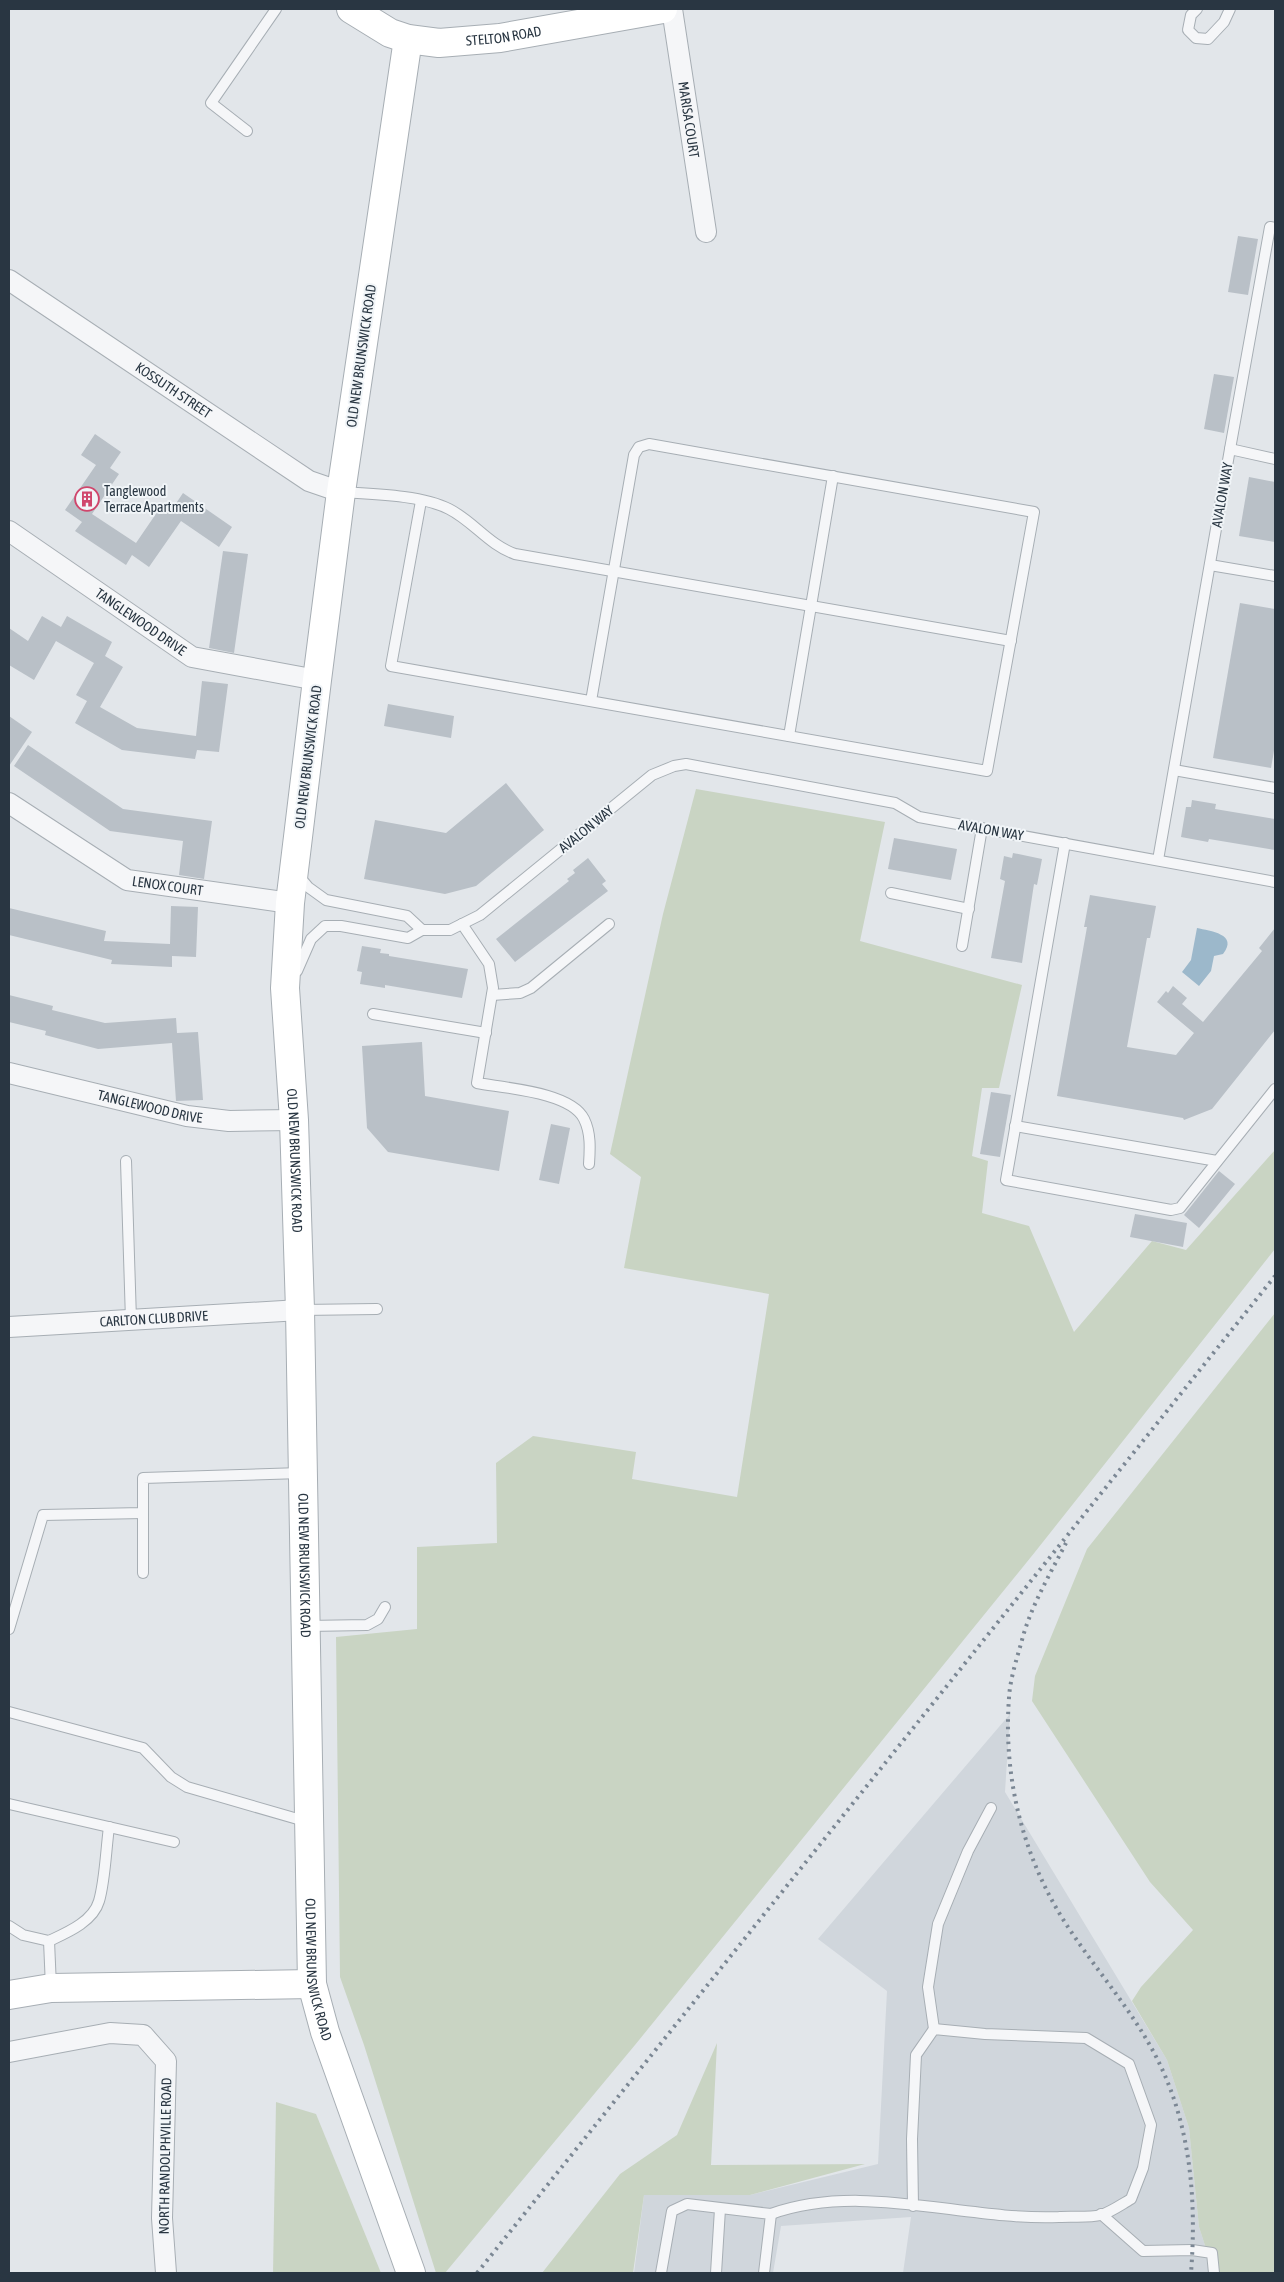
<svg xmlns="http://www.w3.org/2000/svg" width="1284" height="2282" font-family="'Asap Condensed',sans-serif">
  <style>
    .built { fill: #d0d6dc }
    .green { fill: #c9d4c3 }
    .water { fill: #9cb8cb }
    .building { fill: #b9c0c7 }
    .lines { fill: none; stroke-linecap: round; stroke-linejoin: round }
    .lane-casing { stroke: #a7aeb4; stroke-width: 12 }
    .street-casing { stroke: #a7aeb4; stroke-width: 22 }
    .secondary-casing { stroke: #a7aeb4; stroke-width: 30 }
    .lane { stroke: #f5f6f8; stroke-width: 10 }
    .street { stroke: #f5f6f8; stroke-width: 20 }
    .secondary { stroke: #fff; stroke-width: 28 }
    .rail { stroke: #7b8794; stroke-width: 4; stroke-dasharray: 2.5 5; stroke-linecap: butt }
    .labels { text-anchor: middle; stroke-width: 4; stroke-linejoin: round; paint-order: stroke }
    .street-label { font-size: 14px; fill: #293642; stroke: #f1f5f8 }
    .poi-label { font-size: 14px; fill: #293642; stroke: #f1f5f8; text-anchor: start }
  </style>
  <rect width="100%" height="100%" fill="#e2e6ea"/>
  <polygon class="built" points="1010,1714 1005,1792 1167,2060 1189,2128 1199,2227 1214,2273 903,2273 911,2217 781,2226 773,2273 634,2273 644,2195 750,2195 878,2164 887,1991 818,1939"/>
  <g class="green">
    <polygon points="696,789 885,822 860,941 1022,985 999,1088 982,1088 972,1156 988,1161 982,1213 1029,1226 1074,1332 1152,1241 1186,1250 1275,1150 1275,1249 1035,1552 635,2045 445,2273 436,2273 364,2045 340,1977 336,1637 417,1629 417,1547 497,1543 496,1463 533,1436 636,1452 632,1479 737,1497 769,1294 624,1268 641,1177 610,1154 663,914"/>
    <polygon points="1275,1313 1275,2273 1214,2273 1199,2227 1189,2128 1167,2060 1132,2001 1141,1987 1193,1930 1150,1882 1032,1701 1035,1676 1087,1549"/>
    <polygon points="717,2043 711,2165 865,2164 750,2195 644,2195 633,2273 542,2273 620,2174 677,2135"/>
    <polygon points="276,2102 316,2114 381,2273 273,2273"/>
  </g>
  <path class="water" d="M1197 928C1210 931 1239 934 1223 954L1214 956 1211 971 1199 986 1182 972 1191 960Z"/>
  <g class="building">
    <polygon points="1238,236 1258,239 1248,295 1228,292"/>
    <polygon points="1214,374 1234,377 1224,433 1204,429"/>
    <polygon points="95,434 121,452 110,468 119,474 92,514 136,543 162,505 171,511 183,493 232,527 219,547 181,521 149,567 132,555 126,565 75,531 82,522 65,510 96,465 81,455"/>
    <polygon points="1249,477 1275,482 1275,542 1239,536"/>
    <polygon points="223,551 248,554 234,653 209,648"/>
    <polygon points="1240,603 1275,609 1275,745 1271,768 1213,758"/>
    <polygon points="42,616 61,627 67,616 112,642 105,656 123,667 100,707 137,728 196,736 202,681 228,684 219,752 197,750 195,759 122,750 75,723 87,701 76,695 94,663 56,641 34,680 9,665 9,628 28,641"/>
    <polygon points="388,704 454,716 451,738 384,726"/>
    <polygon points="9,716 32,732 9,766"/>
    <polygon points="28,745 123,809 212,821 204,879 179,875 183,841 110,831 14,766"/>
    <polygon points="506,783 544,830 476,886 445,894 364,879 375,820 446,833"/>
    <polygon points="1192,800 1216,804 1215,809 1275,819 1275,850 1209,839 1208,842 1181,837 1186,807 1191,807"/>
    <polygon points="894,838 957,849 951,880 888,869"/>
    <polygon points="1013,853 1042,859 1037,885 1034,884 1022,963 991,958 1005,881 1000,879 1004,856 1012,858"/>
    <polygon points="588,858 606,881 602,884 608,891 515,962 496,939 569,881 567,879 575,873 573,870"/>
    <polygon points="1090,895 1156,906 1150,938 1147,938 1127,1047 1176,1055 1194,1033 1157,1002 1166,991 1168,993 1173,986 1187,998 1182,1004 1203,1022 1262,951 1259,948 1275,928 1275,1030 1212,1109 1184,1120 1183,1118 1057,1096 1087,927 1084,927"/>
    <polygon points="171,906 198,907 196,957 172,956 172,967 111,964 112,960 9,935 9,908 106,931 104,941 170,944"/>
    <polygon points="362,946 381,949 380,953 389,954 389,956 468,969 462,998 385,985 385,988 360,984 362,972 357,971"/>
    <polygon points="9,995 53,1006 52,1010 105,1023 176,1018 177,1033 198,1032 203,1100 176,1101 172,1043 98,1049 45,1035 46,1031 9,1022"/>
    <polygon points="422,1042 425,1096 509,1111 499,1171 388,1152 367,1128 362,1046"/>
    <polygon points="991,1092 1011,1095 1000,1157 980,1154"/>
    <polygon points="551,1124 570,1128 559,1184 539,1180"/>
    <polygon points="1219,1171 1235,1184 1199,1228 1184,1215"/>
    <polygon points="1135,1214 1187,1223 1183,1247 1130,1237"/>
  </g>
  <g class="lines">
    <g class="lane-casing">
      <g id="lane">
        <polyline points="1197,9 1191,15 1188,30 1196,38 1208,39 1224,22 1230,9"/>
        <polyline points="247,131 211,103 276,9"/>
        <polyline points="1230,449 1270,227 1275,228"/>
        <path d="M341 492C372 494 422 495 449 509 473 521 489 545 515 554L1011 641"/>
        <polyline points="421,501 391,666 987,771 1034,512 649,444 639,447 634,455 591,701"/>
        <polyline points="1210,565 1275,576"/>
        <polyline points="789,736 833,476"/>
        <polyline points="1174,770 1275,788"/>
        <polyline points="1065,843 1006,1180 1171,1210 1180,1208 1275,1089"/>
        <polyline points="1158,860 1230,449 1275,459"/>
        <polyline points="297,874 308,887 326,900 407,916 422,930"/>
        <polyline points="891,893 969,909"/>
        <path d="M462 924 489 964 493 988 477 1083C504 1088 571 1092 584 1119 591 1133 590 1149 589 1164"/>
        <polyline points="962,946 982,828"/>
        <polyline points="297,971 311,939 325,926 341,926 408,938 422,930 450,930 480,915 652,775 674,766 686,764 895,803 919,817 1275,882"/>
        <polyline points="492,995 520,993 531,988 609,924"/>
        <polyline points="373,1014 486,1033"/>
        <polyline points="1015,1126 1217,1161"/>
        <polyline points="126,1161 131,1320"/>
        <polyline points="301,1310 377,1309"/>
        <polyline points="143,1513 143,1573"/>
        <polyline points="307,1626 367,1625 378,1619 385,1607"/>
        <polyline points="9,1629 43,1515 143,1513 143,1478 301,1473"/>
        <polyline points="9,1712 143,1748 171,1777 187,1787 308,1822"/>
        <polyline points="9,1804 174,1842"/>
        <path d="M9 1926 23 1935 49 1941C66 1933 93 1922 99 1901 105 1881 106 1849 109 1827"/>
        <polyline points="49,1941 51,1987"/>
        <polyline points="934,2029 928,1987 938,1924 968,1851 991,1808"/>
        <path d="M771 2214C864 2181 963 2221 1059 2217 1072 2216 1088 2218 1101 2215 1111 2212 1122 2204 1131 2199L1143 2168 1151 2125 1129 2064 1086 2038 985 2034 934 2029 916 2055 912 2139 913 2206"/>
        <polyline points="1101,2214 1143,2251 1192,2250 1212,2253 1214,2273"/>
        <polyline points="661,2273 672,2211 687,2204 771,2214 764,2273"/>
        <polyline points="716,2273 720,2209"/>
      </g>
    </g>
    <g class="street-casing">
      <g id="street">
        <path id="s1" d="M672 9 706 232"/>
        <path id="s2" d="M9 280 309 481 341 492"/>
        <path id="s3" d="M9 531 192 657 317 680"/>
        <path id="s4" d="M9 803 127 880 290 903"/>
        <path id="s5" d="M9 1073 187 1116 229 1121 294 1120"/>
        <path id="s6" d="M9 1327 300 1310"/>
        <polyline points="9,2052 110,2033 143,2035 166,2061 162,2218 166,2273"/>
      </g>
    </g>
    <g class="secondary-casing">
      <g id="secondary">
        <path id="s7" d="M351 9 390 33 408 39 439 43 500 38 663 9"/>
        <path id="s8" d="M408 39 341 492 317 680 290 903 285 988 294 1120 300 1310 312 1984 325 2032 411 2273"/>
        <polyline points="9,1995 51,1988 312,1984"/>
      </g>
    </g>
    <use href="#lane" class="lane"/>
    <use href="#street" class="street"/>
    <use href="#secondary" class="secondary"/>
    <g class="rail">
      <path d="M1066 1543C1050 1574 1031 1606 1022 1640 1017 1658 1010 1679 1009 1698 1003 1778 1023 1859 1068 1927 1102 1979 1145 2024 1168 2083 1192 2143 1196 2209 1191 2273"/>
      <polyline points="477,2273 1275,1276"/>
    </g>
  </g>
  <defs>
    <g id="building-ring" transform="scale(1.25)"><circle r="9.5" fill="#f1f5f8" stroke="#d0466c" stroke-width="1.5"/><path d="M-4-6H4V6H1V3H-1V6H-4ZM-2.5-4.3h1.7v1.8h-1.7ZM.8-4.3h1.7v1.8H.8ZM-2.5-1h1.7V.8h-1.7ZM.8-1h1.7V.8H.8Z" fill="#d0466c"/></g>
  </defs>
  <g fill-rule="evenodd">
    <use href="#building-ring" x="87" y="499"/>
  </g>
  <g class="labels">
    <g class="street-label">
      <text dy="5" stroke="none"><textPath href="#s7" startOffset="161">STELTON ROAD</textPath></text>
      <text dy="5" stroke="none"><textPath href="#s1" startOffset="112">MARISA COURT</textPath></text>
      <text transform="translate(361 356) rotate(-82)" y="5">OLD NEW BRUNSWICK ROAD</text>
      <text dy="5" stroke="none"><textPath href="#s2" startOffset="198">KOSSUTH STREET</textPath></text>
      <text transform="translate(1222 495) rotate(-80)" y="5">AVALON WAY</text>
      <text dy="5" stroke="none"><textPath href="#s3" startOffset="160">TANGLEWOOD DRIVE</textPath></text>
      <text transform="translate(308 757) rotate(-83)" y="5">OLD NEW BRUNSWICK ROAD</text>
      <text transform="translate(586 829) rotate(-39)" y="5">AVALON WAY</text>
      <text transform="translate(991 830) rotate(10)" y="5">AVALON WAY</text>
      <text dy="5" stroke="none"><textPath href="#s4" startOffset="182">LENOX COURT</textPath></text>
      <text dy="5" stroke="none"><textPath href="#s5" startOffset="145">TANGLEWOOD DRIVE</textPath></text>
      <text dy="5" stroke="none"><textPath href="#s8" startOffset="1130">OLD NEW BRUNSWICK ROAD</textPath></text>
      <text dy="5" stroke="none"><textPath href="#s6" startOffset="145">CARLTON CLUB DRIVE</textPath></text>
      <text dy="5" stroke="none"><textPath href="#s8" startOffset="1535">OLD NEW BRUNSWICK ROAD</textPath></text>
      <text dy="5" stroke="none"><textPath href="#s8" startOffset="1940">OLD NEW BRUNSWICK ROAD</textPath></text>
      <text transform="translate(165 2156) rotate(-89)" y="5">NORTH RANDOLPHVILLE ROAD</text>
    </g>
    <g class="poi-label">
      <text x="104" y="496">Tanglewood<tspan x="104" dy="16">Terrace Apartments</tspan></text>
    </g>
  </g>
  <rect width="1284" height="2282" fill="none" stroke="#293642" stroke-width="20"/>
</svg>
